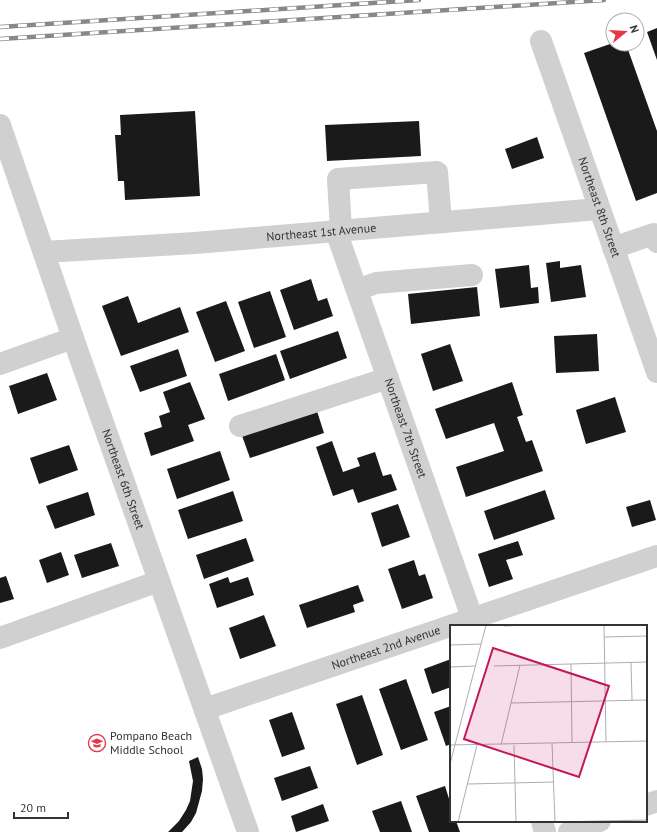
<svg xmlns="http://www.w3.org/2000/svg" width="657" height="832" font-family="'PT Sans',sans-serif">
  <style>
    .building { fill: #1a1a1a }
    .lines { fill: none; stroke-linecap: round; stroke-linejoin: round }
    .minor { stroke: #d0d0d0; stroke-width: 22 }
    .rail-casing { stroke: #888; stroke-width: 4.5 }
    .rail { stroke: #fff; stroke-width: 3; stroke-dasharray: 9; stroke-linecap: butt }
    .labels { text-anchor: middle; stroke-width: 4; stroke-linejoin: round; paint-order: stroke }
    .street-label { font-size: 12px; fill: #333; stroke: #fff }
    .poi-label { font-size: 12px; fill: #333; stroke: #fff; text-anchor: start }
    .inset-road { fill: none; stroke: #adadad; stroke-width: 1 }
    .view { fill: #c2185b; fill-opacity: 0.15; stroke: #c2185b; stroke-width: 2 }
    .inset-edge { fill: none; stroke: #333; stroke-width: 2 }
  </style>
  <rect width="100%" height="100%" fill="#fff"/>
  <g class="building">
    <polygon points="657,28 657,60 647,32"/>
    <polygon points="613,43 613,44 626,44 657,131 657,193 636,201 584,53"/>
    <polygon points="195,111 200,196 125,200 124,181 118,181 115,135 121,135 120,115"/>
    <polygon points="419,121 421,156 327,161 325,125"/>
    <polygon points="537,137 544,158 512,169 505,149"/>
    <polygon points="560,261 560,268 581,265 586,297 551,302 546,263"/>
    <polygon points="529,265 531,288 538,287 539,303 500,308 495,269"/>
    <polygon points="311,279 318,301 327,298 333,316 294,330 280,290"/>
    <polygon points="477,287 480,316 411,324 408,294"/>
    <polygon points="270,291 286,337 254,348 238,302"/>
    <polygon points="128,296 138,323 180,307 189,332 121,356 102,306"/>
    <polygon points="226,301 245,351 215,362 196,312"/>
    <polygon points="338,331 347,358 290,379 280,351"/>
    <polygon points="597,334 599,371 556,373 554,336"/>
    <polygon points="450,344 463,381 433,391 421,354"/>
    <polygon points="178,349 187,376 140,392 130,366"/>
    <polygon points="276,354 285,380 228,401 219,374"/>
    <polygon points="47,373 57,400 18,414 9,386"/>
    <polygon points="190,382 205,419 188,425 194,441 151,456 144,433 162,427 159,416 170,412 163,392"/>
    <polygon points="512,382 523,415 517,417 526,442 532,440 543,471 466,497 456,467 504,451 494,423 446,439 435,409"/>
    <polygon points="615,397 626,432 586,444 576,410"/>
    <polygon points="316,408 324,433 250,458 241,433"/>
    <polygon points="332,441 343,472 360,466 357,458 375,452 383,476 391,474 397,490 358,503 353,489 333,496 316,447"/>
    <polygon points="69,445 78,470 39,484 30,458"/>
    <polygon points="220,451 230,480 177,499 167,469"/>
    <polygon points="545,490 555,519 494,540 484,511"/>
    <polygon points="233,491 243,521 188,539 178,510"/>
    <polygon points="88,492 95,515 55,529 46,506"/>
    <polygon points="650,500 656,520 632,527 626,507"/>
    <polygon points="398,504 410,537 382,547 371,513"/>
    <polygon points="246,538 254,561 204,579 196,555"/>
    <polygon points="518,541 523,555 506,560 513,579 489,587 478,554"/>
    <polygon points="111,543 119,566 82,578 74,555"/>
    <polygon points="61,552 69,575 47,583 39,560"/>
    <polygon points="414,560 419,576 425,574 433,598 402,609 388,569"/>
    <polygon points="6,576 14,599 0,603 0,578"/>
    <polygon points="228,577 230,583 248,577 254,595 217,608 209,584"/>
    <polygon points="358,585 364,601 353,605 355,612 307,628 299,605"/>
    <polygon points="264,615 276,646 240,659 229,628"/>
    <polygon points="451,659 451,687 432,694 424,669"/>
    <polygon points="406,679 428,740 401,750 379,689"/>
    <polygon points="362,695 383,755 357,765 336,704"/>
    <polygon points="451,706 451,744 446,746 434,712"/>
    <polygon points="292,712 305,749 282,757 269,720"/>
    <polygon points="198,757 202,769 203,779 202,791 196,813 191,822 182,832 168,832 179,821 186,810 190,801 193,781 189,761"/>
    <polygon points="310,766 318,788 282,801 274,778"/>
    <polygon points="445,786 451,805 451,821 456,821 460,832 429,832 416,796"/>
    <polygon points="401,801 412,832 380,832 372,811"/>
    <polygon points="323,804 329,821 296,832 291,816"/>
  </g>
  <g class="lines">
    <g class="minor">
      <path id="s1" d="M541 41 657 372"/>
      <path id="s2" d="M0 125 73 338 248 832"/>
      <polyline points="341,230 338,179 437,172 441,222"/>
      <path id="s3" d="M336 231 475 626"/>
      <polyline points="613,248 654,234 657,242"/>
      <path id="s4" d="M44 252 195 243 599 209"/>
      <polyline points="357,290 376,283 472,275"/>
      <polyline points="0,364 73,338"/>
      <polyline points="240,426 388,378"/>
      <polyline points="0,638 159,581"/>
      <path id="s5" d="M205 709 657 556"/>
      <polyline points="646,805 657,801"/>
      <polyline points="542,821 545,832"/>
      <polyline points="569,832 600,821"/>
    </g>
    <g class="rail-casing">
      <g id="rail">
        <polyline points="0,27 419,0"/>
        <polyline points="0,39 604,0"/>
      </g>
    </g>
    <use href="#rail" class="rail"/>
  </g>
  <defs>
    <g id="school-ring" transform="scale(0.9)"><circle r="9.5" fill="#fff" stroke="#e63946" stroke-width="1.5"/><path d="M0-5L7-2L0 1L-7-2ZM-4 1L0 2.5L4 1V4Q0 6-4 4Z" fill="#e63946"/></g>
  </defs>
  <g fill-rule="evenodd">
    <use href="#school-ring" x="97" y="743"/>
  </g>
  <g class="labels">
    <g class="street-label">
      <text dy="4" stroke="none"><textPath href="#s1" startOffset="176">Northeast 8th Street</textPath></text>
      <text dy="4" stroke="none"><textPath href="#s4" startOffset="278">Northeast 1st Avenue</textPath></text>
      <text dy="4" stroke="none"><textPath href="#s3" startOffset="209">Northeast 7th Street</textPath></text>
      <text dy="4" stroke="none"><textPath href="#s2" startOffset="375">Northeast 6th Street</textPath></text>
      <text dy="4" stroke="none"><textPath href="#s5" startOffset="191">Northeast 2nd Avenue</textPath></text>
    </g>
    <g class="poi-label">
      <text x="110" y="740">Pompano Beach<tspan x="110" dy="14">Middle School</tspan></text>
    </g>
  </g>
  <g transform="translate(450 625)">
    <rect width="197" height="197" fill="#fff"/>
    <path class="inset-road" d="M154 0 156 117M54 1 76 0M154 12 197 11M0 20 31 19M181 37 182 75M121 39 122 118M44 41 197 37M0 42 25 41M61 78 197 75M102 118 105 197M0 120 197 116M51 120 70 40M64 120 66 197M0 139 36 0M18 159 103 157M8 197 27 120M104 197 197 195"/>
    <path class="view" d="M43 23 159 61 129 152 14 114Z"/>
    <rect width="197" height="197" class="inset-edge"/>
  </g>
  <g transform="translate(625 32) rotate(72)"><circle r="19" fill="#ffffff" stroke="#adadad"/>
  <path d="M0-3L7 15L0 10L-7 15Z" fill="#e63946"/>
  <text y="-6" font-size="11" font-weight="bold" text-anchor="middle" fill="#333333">N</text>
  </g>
  <path d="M14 812v6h54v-6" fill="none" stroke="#333333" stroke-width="2"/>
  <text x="20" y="812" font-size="12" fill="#333333" stroke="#ffffff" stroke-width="3" paint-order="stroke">20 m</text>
</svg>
